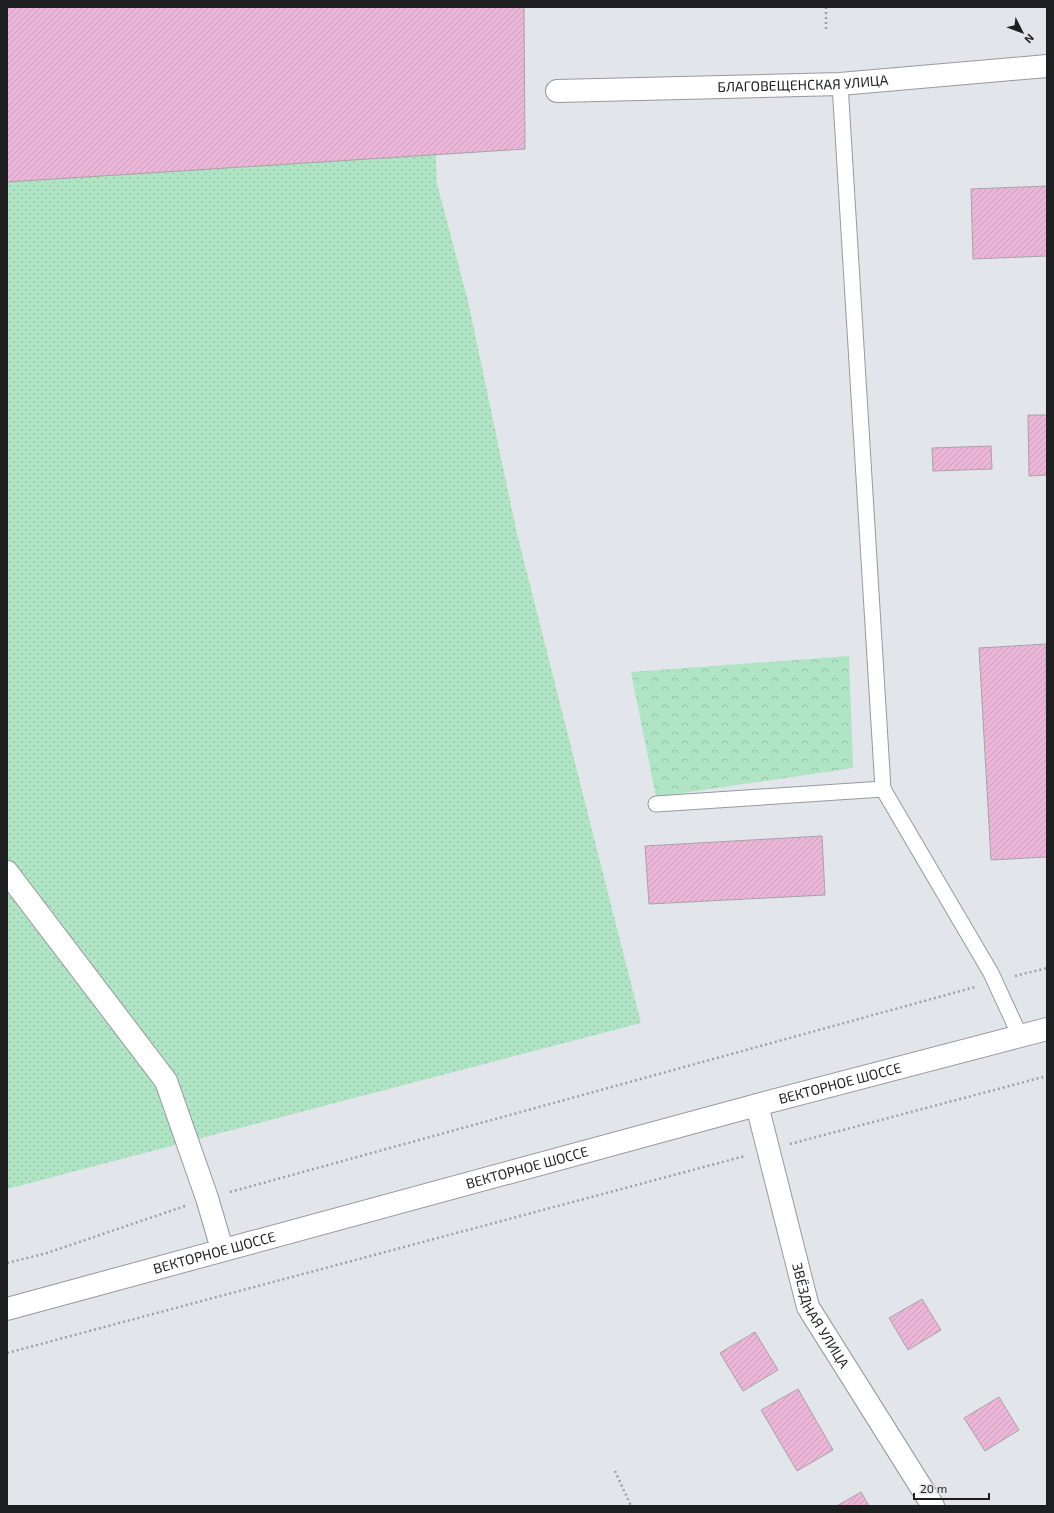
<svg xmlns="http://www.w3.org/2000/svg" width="1054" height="1513" font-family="'Exo 2',sans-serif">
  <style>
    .grass { fill: url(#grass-dots) }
    .park { fill: url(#park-crowns) }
    .building { fill: url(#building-hatch); stroke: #a8a3a6 }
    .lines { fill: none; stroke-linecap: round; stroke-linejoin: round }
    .service-casing { stroke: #96999d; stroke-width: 17 }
    .minor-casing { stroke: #96999d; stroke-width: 24 }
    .tertiary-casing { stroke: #96999d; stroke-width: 24 }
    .secondary-casing { stroke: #96999d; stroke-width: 24 }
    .path { stroke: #9ea1a4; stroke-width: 2.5; stroke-dasharray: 2 3; stroke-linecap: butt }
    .service { stroke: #fff; stroke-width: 15 }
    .minor { stroke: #fff; stroke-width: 22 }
    .tertiary { stroke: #fff; stroke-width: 22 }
    .secondary { stroke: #fff; stroke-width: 22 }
    .labels { text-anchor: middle; stroke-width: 4; stroke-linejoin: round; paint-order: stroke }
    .street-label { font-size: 14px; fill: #1d1e20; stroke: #e2e6ea }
  </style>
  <defs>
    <pattern id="grass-dots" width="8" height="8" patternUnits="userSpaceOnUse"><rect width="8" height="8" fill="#afe4c4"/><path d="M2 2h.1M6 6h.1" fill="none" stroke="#96c3a8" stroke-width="1.8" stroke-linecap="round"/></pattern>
    <pattern id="park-crowns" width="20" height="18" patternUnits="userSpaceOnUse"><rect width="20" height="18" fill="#afe4c4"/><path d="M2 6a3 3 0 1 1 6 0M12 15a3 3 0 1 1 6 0" fill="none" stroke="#96c3a8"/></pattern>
    <pattern id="building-hatch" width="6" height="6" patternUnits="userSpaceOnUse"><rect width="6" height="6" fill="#ecb6d9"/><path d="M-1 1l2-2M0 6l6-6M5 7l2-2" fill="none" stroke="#ca9cba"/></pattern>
  </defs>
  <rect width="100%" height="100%" fill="#e2e6ea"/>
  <polygon class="grass" points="7,7 429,7 437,184 468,301 517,534 641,1023 7,1189"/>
  <polygon class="park" points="849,656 853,768 656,797 631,672"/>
  <g class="building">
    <polygon points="7,7 524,7 525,149 7,182"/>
    <polygon points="1047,186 1047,256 973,259 971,189"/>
    <polygon points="1028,415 1047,415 1047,475 1029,476"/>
    <polygon points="991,446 992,469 933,471 932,448"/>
    <polygon points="1046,644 1047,857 991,860 979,648"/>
    <polygon points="822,836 825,895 649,904 645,846"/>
    <polygon points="922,1299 941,1330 908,1350 889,1318"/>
    <polygon points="755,1332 778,1370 743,1391 720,1353"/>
    <polygon points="798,1389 833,1450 797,1471 761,1410"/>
    <polygon points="999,1397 1019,1430 985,1451 964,1418"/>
    <polygon points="861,1492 869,1506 837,1506"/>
  </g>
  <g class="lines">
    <g class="service-casing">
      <g id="service">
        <polyline points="840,84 883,789 991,973 1020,1036"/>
        <polyline points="656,804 883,789"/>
      </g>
    </g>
    <g class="minor-casing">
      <g id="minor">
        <polyline points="7,872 166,1081 207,1198 222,1249"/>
        <path id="s1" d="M757 1105 808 1307 933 1506"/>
      </g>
    </g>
    <g class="tertiary-casing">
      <g id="tertiary">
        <path id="s2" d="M557 91 840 84 1047 66"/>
      </g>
    </g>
    <g class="secondary-casing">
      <g id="secondary">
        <path id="s3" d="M7 1309 757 1105 1047 1029"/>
      </g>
    </g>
    <g class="path">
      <polyline points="826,7 826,29"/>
      <polyline points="1015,976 1047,968"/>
      <polyline points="790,1144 1047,1076"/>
      <polyline points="230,1192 975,987"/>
      <polyline points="7,1263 47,1253 185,1206"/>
      <polyline points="7,1353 745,1156"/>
      <polyline points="615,1471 631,1506"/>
    </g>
    <use href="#service" class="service"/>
    <use href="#minor" class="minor"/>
    <use href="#tertiary" class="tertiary"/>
    <use href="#secondary" class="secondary"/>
  </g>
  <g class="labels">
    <g class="street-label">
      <text dy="5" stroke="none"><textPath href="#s2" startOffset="246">БЛАГОВЕЩЕНСКАЯ УЛИЦА</textPath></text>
      <text dy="5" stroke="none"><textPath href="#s3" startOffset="863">ВЕКТОРНОЕ ШОССЕ</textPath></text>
      <text dy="5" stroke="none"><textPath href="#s3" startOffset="539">ВЕКТОРНОЕ ШОССЕ</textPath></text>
      <text dy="5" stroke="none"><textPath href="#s3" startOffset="215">ВЕКТОРНОЕ ШОССЕ</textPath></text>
      <text dy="5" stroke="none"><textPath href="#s1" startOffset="221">ЗВЁЗДНАЯ УЛИЦА</textPath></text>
    </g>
  </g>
  <rect width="1054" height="1513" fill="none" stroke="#1d1e20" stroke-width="16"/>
  <g transform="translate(1022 32) rotate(132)" stroke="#e2e6ea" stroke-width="3" paint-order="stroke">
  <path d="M0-3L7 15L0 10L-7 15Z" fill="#1d1e20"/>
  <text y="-6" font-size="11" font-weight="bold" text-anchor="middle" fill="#1d1e20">N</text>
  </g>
  <path d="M914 1493v6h75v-6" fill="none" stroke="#1d1e20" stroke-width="2"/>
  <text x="920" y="1493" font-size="12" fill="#1d1e20" stroke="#e2e6ea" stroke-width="3" paint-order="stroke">20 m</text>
</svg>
